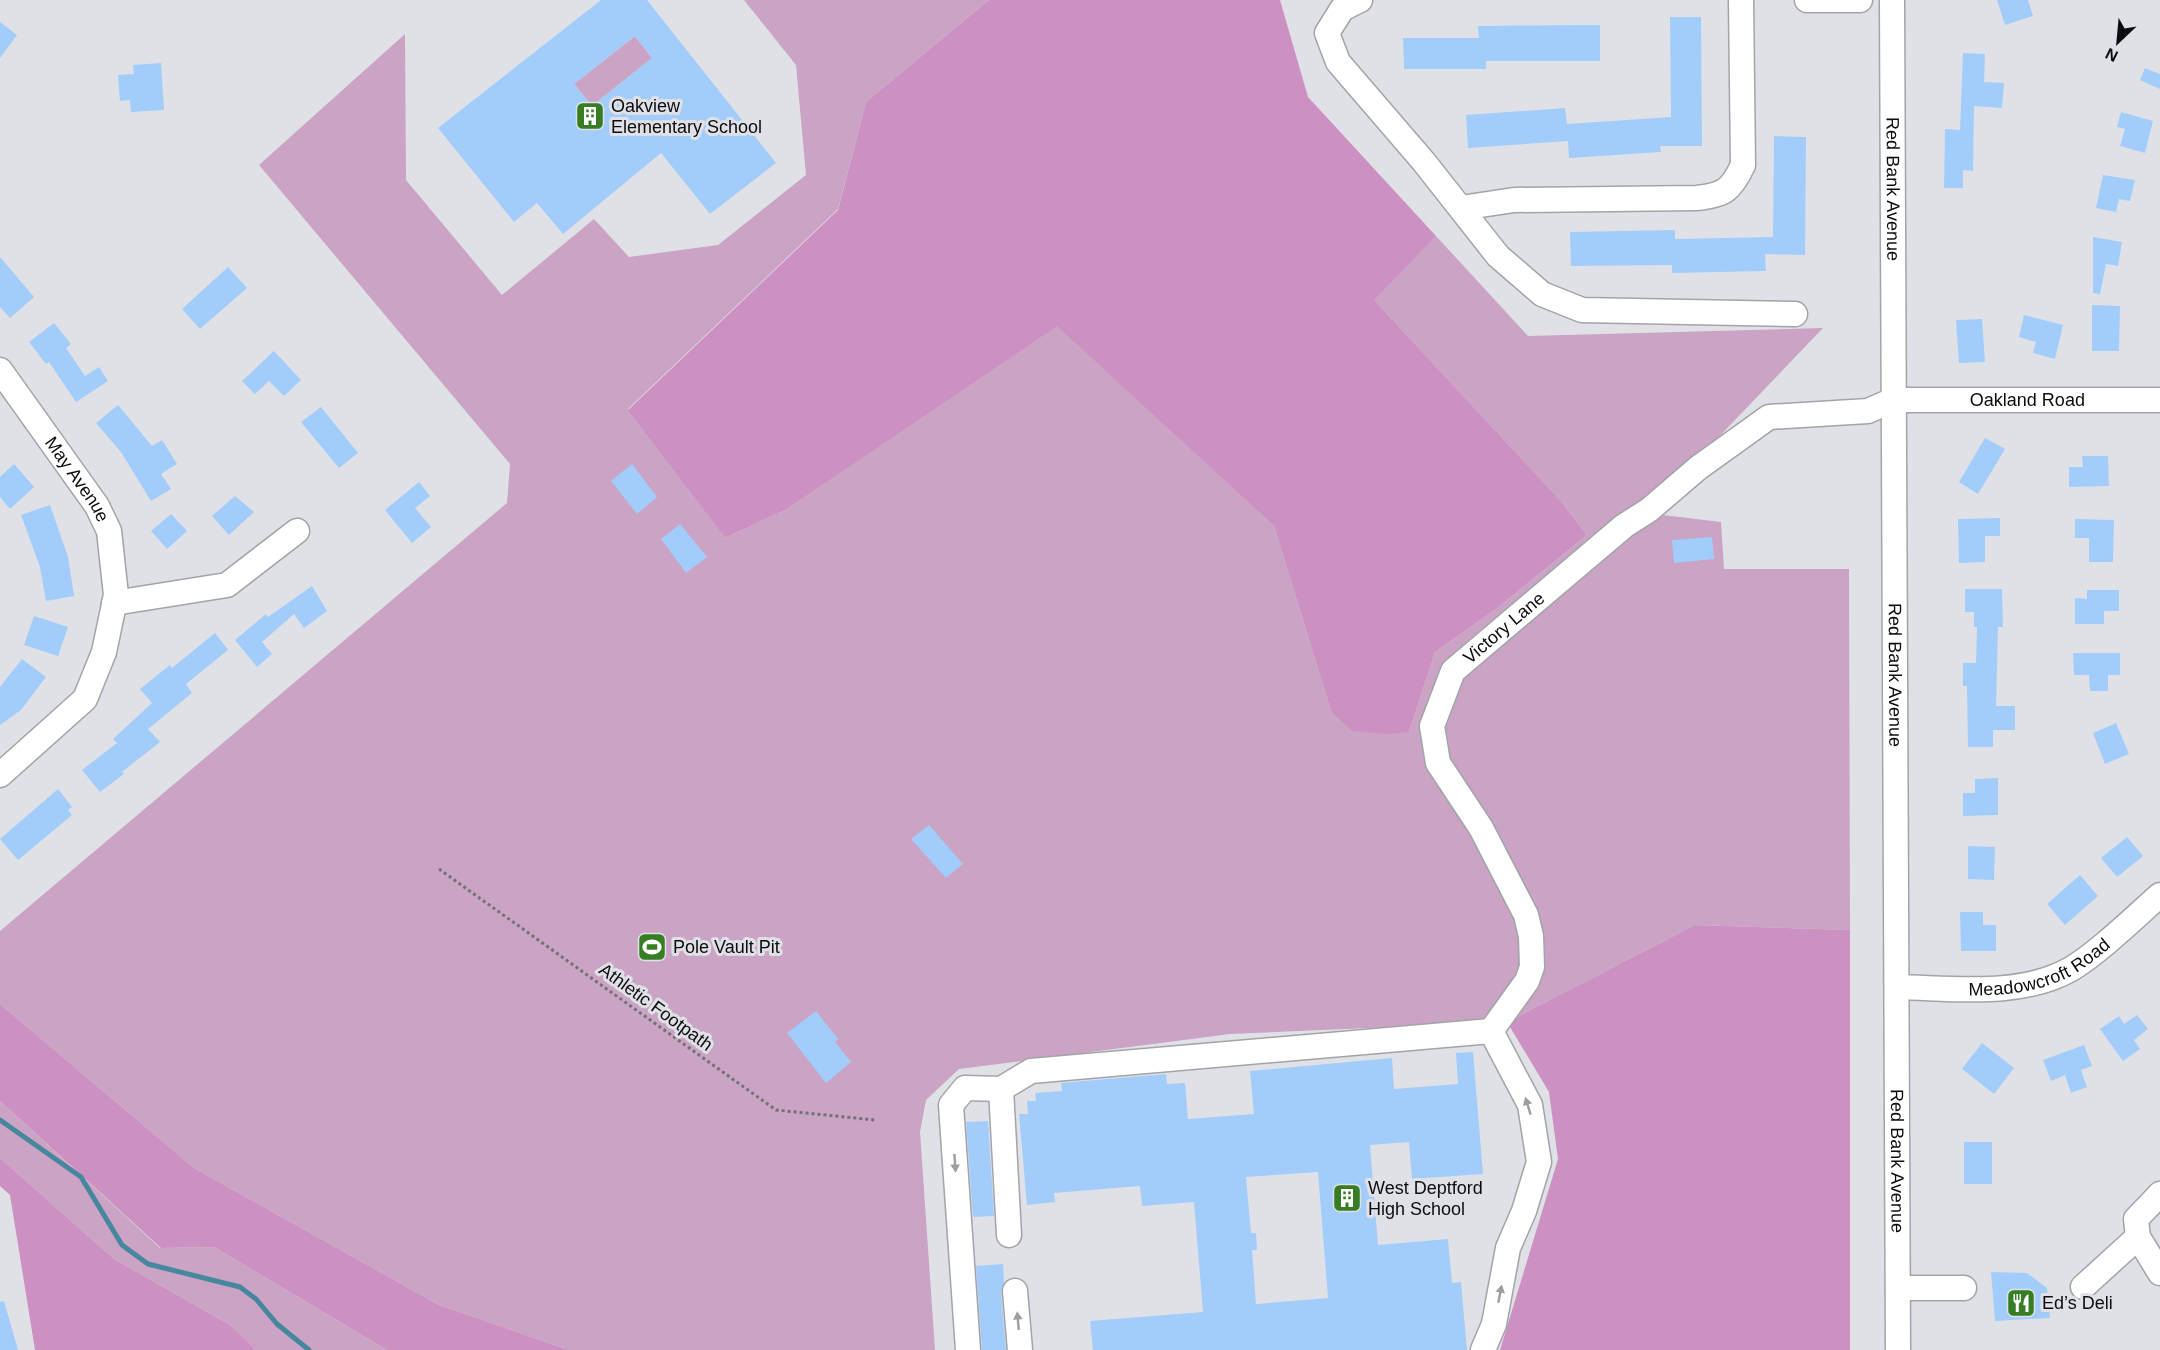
<svg xmlns="http://www.w3.org/2000/svg" width="2160" height="1350" font-family="Arial,sans-serif">
  <style>
    .green { fill: #cba3c4 }
    .forest { fill: #cc90c2 }
    .lines { fill: none; stroke-linecap: round; stroke-linejoin: round }
    .stream { stroke: #46879e; stroke-width: 5 }
    .building { fill: #a2cdfb; fill-rule: evenodd }
    .minor-casing { stroke: #a2a4a9; stroke-width: 27 }
    .path { stroke: #717276; stroke-width: 3; stroke-dasharray: 3 3; stroke-linecap: butt }
    .minor { stroke: #fff; stroke-width: 24 }
    .oneway { fill: #9e9e9f }
    .labels { text-anchor: middle; stroke-width: 6; stroke-linejoin: round; paint-order: stroke }
    .poi-label { font-size: 18px; fill: #0c0c0e; stroke: #e0e1e7; text-anchor: start }
    .street-label { font-size: 18px; fill: #0c0c0e; stroke: #e0e1e7 }
  </style>
  <rect width="100%" height="100%" fill="#e0e1e7"/>
  <g class="green">
    <polygon points="744,0 989,0 866,102 838,209 628,409 725,538 787,509 1057,325 1274,526 1331,711 1409,732 1435,652 1496,609 1587,535 1559,499 1373,299 1436,236 1528,336 1823,328 1646,513 1721,522 1724,569 1849,569 1850,930 1695,925 1507,1022 1230,1034 959,1069 926,1100 920,1132 935,1350 569,1350 439,1305 194,1168 0,1004 0,931 507,503 510,464 259,165 405,34 406,180 502,295 594,219 629,257 718,245 806,175 796,65"/>
    <polygon points="635,36 652,58 592,106 574,84"/>
    <polygon points="0,1101 160,1248 214,1247 387,1350 256,1350 230,1325 114,1259 0,1158"/>
  </g>
  <g class="forest">
    <polygon points="989,0 1280,0 1308,97 1436,236 1374,300 1559,499 1587,535 1496,609 1435,652 1409,732 1385,734 1352,731 1331,711 1274,526 1057,326 787,509 725,538 628,410 838,210 866,102"/>
    <polygon points="1695,925 1850,930 1850,1350 1500,1350 1558,1159 1549,1092 1507,1022"/>
    <polygon points="0,1004 194,1168 439,1305 569,1350 387,1350 214,1247 161,1248 0,1101"/>
    <polygon points="0,1158 114,1259 230,1325 256,1350 35,1350 10,1195 0,1186"/>
  </g>
  <g class="lines">
    <polyline class="stream" points="0,1120 81,1177 122,1245 148,1264 240,1287 256,1299 277,1324 309,1350"/>
  </g>
  <g class="building">
    <path d="M601 0H647L776 163 710 214 661 153 563 234 537 203 514 222 438 128ZM635 36 652 58 592 106 574 84Z"/>
    <polygon points="1997,0 2028,0 2033,16 2005,25"/>
    <polygon points="1670,17 1701,17 1702,146 1660,146 1661,152 1569,158 1568,141 1468,148 1466,115 1565,108 1567,124 1671,117"/>
    <polygon points="0,22 17,35 0,58"/>
    <polygon points="1600,25 1600,61 1486,61 1486,69 1404,69 1403,38 1479,38 1478,26"/>
    <polygon points="1963,53 1985,54 1984,82 2004,83 2002,108 1974,106 1973,171 1963,170 1963,188 1944,188 1945,129 1960,130"/>
    <polygon points="161,63 164,110 131,112 130,100 120,101 118,75 134,74 133,65"/>
    <polygon points="2145,68 2160,74 2160,89 2140,80"/>
    <polygon points="2121,112 2153,121 2145,153 2120,146 2125,129 2117,127"/>
    <polygon points="1774,136 1806,137 1805,255 1765,254 1766,271 1672,273 1672,265 1571,266 1570,232 1675,230 1675,239 1773,237"/>
    <polygon points="2103,175 2135,180 2130,201 2119,199 2116,212 2096,208"/>
    <polygon points="2093,237 2122,242 2118,266 2106,264 2100,294 2093,293"/>
    <polygon points="0,257 34,297 10,318 0,307"/>
    <polygon points="228,267 247,288 200,329 182,309"/>
    <polygon points="2092,305 2120,306 2119,351 2092,351"/>
    <polygon points="2024,315 2063,325 2055,359 2033,353 2036,342 2019,337"/>
    <polygon points="1982,319 1985,362 1959,363 1956,320"/>
    <polygon points="54,323 71,344 66,348 85,376 99,367 108,381 76,402 49,362 46,364 29,342"/>
    <polygon points="274,351 301,380 284,396 269,381 255,394 242,381"/>
    <polygon points="118,405 152,446 162,440 177,464 161,474 171,489 151,501 121,452 96,423"/>
    <polygon points="321,407 358,453 339,468 301,422"/>
    <polygon points="1985,438 2005,449 1978,494 1959,482"/>
    <polygon points="2082,456 2108,456 2109,486 2069,487 2069,467 2083,467"/>
    <polygon points="14,464 34,487 10,509 0,497 0,477"/>
    <polygon points="632,464 657,497 637,514 611,481"/>
    <polygon points="419,482 430,496 415,508 431,527 412,543 385,510"/>
    <polygon points="235,496 254,512 229,535 212,516"/>
    <polygon points="50,505 68,557 74,596 46,601 40,567 21,515"/>
    <polygon points="171,514 187,531 167,549 151,531"/>
    <polygon points="2000,518 2000,536 1985,536 1985,562 1959,563 1958,519"/>
    <polygon points="2075,519 2114,520 2113,562 2089,562 2089,538 2075,538"/>
    <polygon points="680,524 707,557 686,573 661,539"/>
    <polygon points="1712,537 1714,559 1674,563 1672,540"/>
    <polygon points="312,586 327,611 304,628 294,614 262,642 272,654 257,667 235,640 266,614 268,617"/>
    <polygon points="1965,589 2002,589 2003,627 1998,627 1996,706 2015,706 2015,730 1993,730 1993,747 1968,747 1967,686 1963,686 1963,663 1976,663 1977,627 1974,627 1974,612 1965,612"/>
    <polygon points="2087,590 2119,590 2119,611 2104,611 2104,624 2075,624 2075,598 2087,599"/>
    <polygon points="34,616 68,627 58,656 24,645"/>
    <polygon points="215,633 228,650 186,684 192,693 148,729 160,742 122,772 124,774 100,792 82,770 117,743 113,739 152,703 140,689 170,665 172,668"/>
    <polygon points="2073,653 2120,653 2120,675 2108,675 2108,691 2090,691 2089,675 2074,675"/>
    <polygon points="22,659 46,677 21,710 0,725 0,687"/>
    <polygon points="2116,723 2129,754 2105,764 2093,733"/>
    <polygon points="1998,778 1998,815 1963,816 1963,793 1975,793 1975,779"/>
    <polygon points="58,789 72,807 68,810 72,815 18,860 0,839"/>
    <polygon points="929,825 963,864 946,878 911,839"/>
    <polygon points="2127,837 2143,856 2117,877 2101,858"/>
    <polygon points="1968,846 1995,847 1994,880 1968,879"/>
    <polygon points="2080,875 2098,896 2065,925 2047,904"/>
    <polygon points="1960,912 1983,912 1983,925 1996,925 1996,951 1961,951"/>
    <polygon points="816,1011 838,1039 835,1042 851,1062 826,1083 787,1033"/>
    <polygon points="2137,1015 2148,1029 2134,1040 2140,1049 2123,1061 2100,1029 2119,1016 2124,1024"/>
    <polygon points="1982,1043 2014,1068 1994,1094 1962,1069"/>
    <polygon points="2084,1045 2092,1066 2081,1070 2087,1087 2071,1093 2065,1075 2051,1081 2043,1060"/>
    <path d="M1473 1052 1483 1174 1412 1179 1409 1142 1370 1145 1378 1245 1448 1239 1452 1283 1461 1282 1467 1350H1093L1090 1321 1203 1312 1194 1202 1142 1206 1140 1186 1054 1193 1055 1202 1027 1205 1019 1114H1028L1027 1101H1036L1035 1093 1062 1091 1061 1083 1166 1074 1167 1084 1185 1083 1188 1119 1254 1114 1250 1071 1392 1058 1394 1089 1458 1084 1456 1053ZM1318 1172 1328 1298 1256 1304 1252 1250H1257L1256 1233H1251L1246 1177Z"/>
    <polygon points="988,1121 994,1216 973,1217 966,1122"/>
    <rect x="1964" y="1142" width="28" height="42"/>
    <polygon points="1003,1264 1004,1283 1001,1292 1006,1350 982,1350 976,1266"/>
    <polygon points="1991,1272 2027,1273 2047,1288 2050,1318 1995,1321"/>
    <polygon points="4,1301 18,1350 0,1350 0,1302"/>
  </g>
  <g class="lines">
    <g class="minor-casing">
      <g id="minor">
        <polyline points="1360,0 1342,9 1327,33 1338,62 1424,162 1498,256 1542,294 1582,310 1795,314"/>
        <polyline points="1807,0 1860,0"/>
        <path id="s1" d="M1892 0 1898 1350"/>
        <path d="M1461 208 1514 200 1697 198C1725 195 1731 190 1743 165L1741 0"/>
        <path id="s2" d="M0 370 97 506 109 531 116 595 104 652 85 699 0 775"/>
        <polyline points="114,603 227,585 297,531"/>
        <path id="s3" d="M1898 987C1953 988 2020 998 2071 969 2098 953 2135 917 2160 895"/>
        <path id="s4" d="M1491 1031 1527 981 1532 967 1531 936 1526 915 1481 828 1438 763 1432 726 1453 671 1624 526 1649 510 1698 468 1769 417 1868 411 1893 400H2160"/>
        <polyline points="1001,1089 1031,1071 1491,1031"/>
        <polyline points="2160,1194 2136,1219 2138,1237 2160,1273"/>
        <polyline points="2083,1287 2138,1237"/>
        <polyline points="1898,1288 1964,1288"/>
        <polyline points="1015,1291 1020,1350"/>
        <polyline points="968,1350 951,1105 965,1088 1001,1089 1009,1235"/>
        <polyline points="1483,1350 1494,1324 1508,1248 1524,1211 1539,1162 1530,1105 1491,1031"/>
      </g>
    </g>
    <polyline class="path" points="439,869 776,1110 875,1120"/>
    <use href="#minor" class="minor"/>
  </g>
  <defs><path id="oneway-solid" d="M-6-.8H1V-3.2L6.5 0L1 3.2V.8H-6Z" transform="scale(1.5)"/></defs>
  <g class="oneway">
    <use href="#oneway-solid" transform="translate(1528 1106) rotate(-107)"/>
    <use href="#oneway-solid" transform="translate(955 1163) rotate(86)"/>
    <use href="#oneway-solid" transform="translate(1500 1294) rotate(-79)"/>
    <use href="#oneway-solid" transform="translate(1018 1321) rotate(-95)"/>
  </g>
  <defs>
    <g id="building-square" transform="scale(1.5)"><rect x="-9" y="-9" width="18" height="18" rx="4" fill="#367d23" stroke="#e0e1e7"/><path d="M-4-6H4V6H1V3H-1V6H-4ZM-2.5-4.3h1.7v1.8h-1.7ZM.8-4.3h1.7v1.8H.8ZM-2.5-1h1.7V.8h-1.7ZM.8-1h1.7V.8H.8Z" fill="#fff"/></g>
    <g id="stadium-square" transform="scale(1.5)"><rect x="-9" y="-9" width="18" height="18" rx="4" fill="#367d23" stroke="#e0e1e7"/><path d="M0-5a6.5 5 0 1 0 0 10a6.5 5 0 1 0 0-10ZM-3.5-1.8h7v3.6h-7Z" fill="#fff"/></g>
    <g id="restaurant-square" transform="scale(1.5)"><rect x="-9" y="-9" width="18" height="18" rx="4" fill="#367d23" stroke="#e0e1e7"/><path d="M-5-6h1v4h1v-4h1v4h1v-4h1v5L-1.5 .5V6h-2V.5L-5-1ZM5-6V6H3V1.5H1.5Q1.5-4 5-6Z" fill="#fff"/></g>
  </defs>
  <g fill-rule="evenodd">
    <use href="#building-square" x="590" y="116"/>
    <use href="#stadium-square" x="652" y="947"/>
    <use href="#building-square" x="1347" y="1198"/>
    <use href="#restaurant-square" x="2021" y="1303"/>
  </g>
  <g class="labels">
    <g class="poi-label">
      <text x="611" y="112">Oakview<tspan x="611" dy="21">Elementary School</tspan></text>
      <text x="673" y="953">Pole Vault Pit</text>
      <text x="1368" y="1194">West Deptford<tspan x="1368" dy="21">High School</tspan></text>
      <text x="2042" y="1309">Ed’s Deli</text>
    </g>
    <g class="street-label">
      <text dy="6" stroke="none"><textPath href="#s1" startOffset="189">Red Bank Avenue</textPath></text>
      <text dy="6" stroke="none"><textPath href="#s4" startOffset="1068">Oakland Road</textPath></text>
      <text dy="6" stroke="none"><textPath href="#s2" startOffset="134">May Avenue</textPath></text>
      <text dy="6" stroke="none"><textPath href="#s4" startOffset="468">Victory Lane</textPath></text>
      <text dy="6" stroke="none"><textPath href="#s1" startOffset="675">Red Bank Avenue</textPath></text>
      <text dy="6" stroke="none"><textPath href="#s3" startOffset="146">Meadowcroft Road</textPath></text>
      <text transform="translate(656 1007) rotate(36)" y="6">Athletic Footpath</text>
      <text dy="6" stroke="none"><textPath href="#s1" startOffset="1161">Red Bank Avenue</textPath></text>
    </g>
  </g>
  <g transform="translate(2118 42) rotate(206)" stroke="#e0e1e7" stroke-width="4.5" paint-order="stroke">
  <path d="M0-4.5L10 22L0 15L-10 22Z" fill="#0c0c0e"/>
  <text y="-9" font-size="16" font-weight="bold" text-anchor="middle" fill="#0c0c0e">N</text>
  </g>
</svg>
